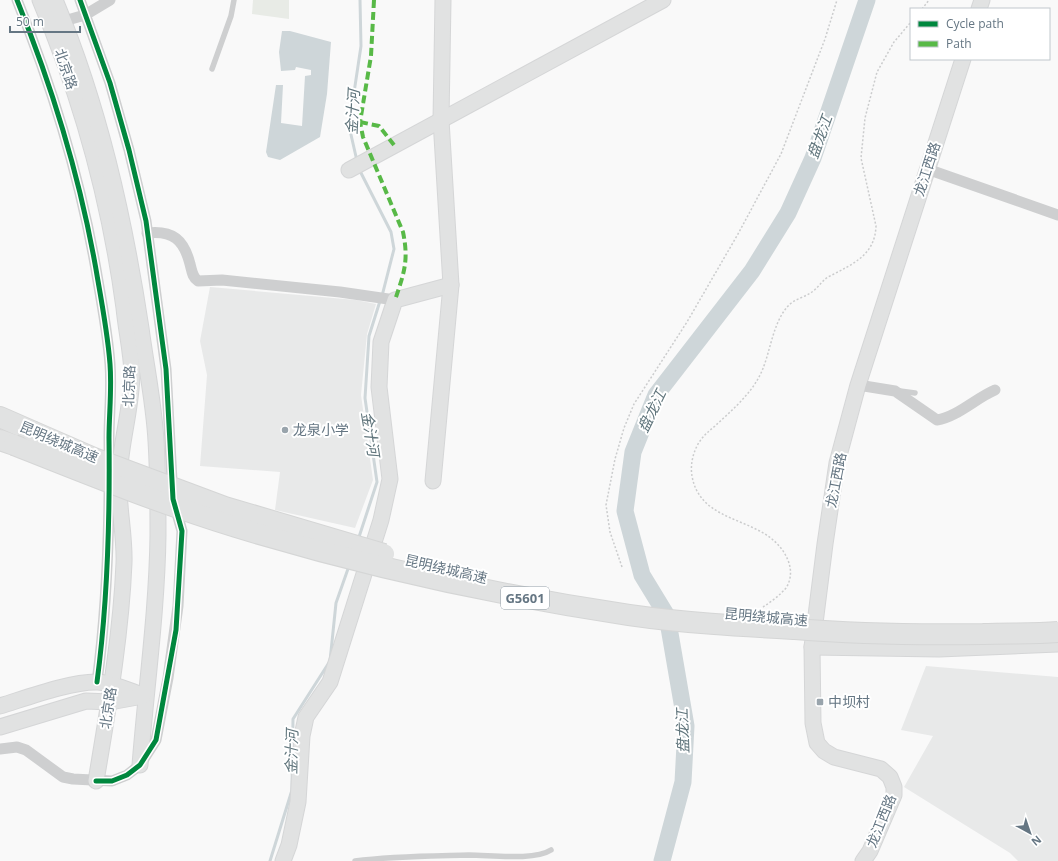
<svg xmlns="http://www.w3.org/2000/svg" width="1058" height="861" font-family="'Open Sans','Noto Sans SC',sans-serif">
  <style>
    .built { fill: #e8e9e9 }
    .green { fill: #e8ebe6 }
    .water { fill: #ced6d9 }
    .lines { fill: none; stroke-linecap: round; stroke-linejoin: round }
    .stream { stroke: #ced6d9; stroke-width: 3 }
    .river { stroke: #ced6d9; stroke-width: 17 }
    .secondary-casing { stroke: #d5d6d7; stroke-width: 17 }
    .highway-casing { stroke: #d5d6d6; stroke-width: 22 }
    .path { stroke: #cbcccd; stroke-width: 1.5; stroke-dasharray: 2 2; stroke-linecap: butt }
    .lane { stroke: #cecfd0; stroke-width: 5.5 }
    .street { stroke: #cecfd0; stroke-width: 11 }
    .secondary { stroke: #e1e2e2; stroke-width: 15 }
    .highway { stroke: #e1e2e2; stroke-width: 20 }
    .highway-bridge-casing { stroke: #d5d6d6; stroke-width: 22; stroke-linecap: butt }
    .highway-bridge { stroke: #e1e2e2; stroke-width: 20 }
    .quiet { stroke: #58b947; stroke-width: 4; stroke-dasharray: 8 4; stroke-linecap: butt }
    .cycleway-casing { stroke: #fff; stroke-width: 8 }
    .cycleway { stroke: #00873e; stroke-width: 5 }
    .poi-dot { fill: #99a4ac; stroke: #fff; stroke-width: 1.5 }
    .labels { text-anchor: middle; stroke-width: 4; stroke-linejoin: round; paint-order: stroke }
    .shield { fill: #fff; stroke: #939fa8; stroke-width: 1 }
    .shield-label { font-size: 13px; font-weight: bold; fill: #657683 }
    .street-label { font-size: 14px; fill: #657683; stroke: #fff }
    .poi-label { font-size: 14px; fill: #657683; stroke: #fff; text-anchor: start }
    .water-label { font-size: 15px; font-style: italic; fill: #60757c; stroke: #fff }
  </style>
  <rect width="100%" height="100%" fill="#f9f9f9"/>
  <g class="built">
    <polygon points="210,287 356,300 376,304 367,334 361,395 373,480 355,528 275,510 280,472 200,466 207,375 200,341"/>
    <polygon points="926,666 1058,677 1058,861 1018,861 1010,853 904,787 933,736 901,730"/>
  </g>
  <polygon class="green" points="253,0 289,0 289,19 252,14"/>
  <polygon class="water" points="282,31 290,31 331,42 327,94 320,137 280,160 268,157 266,152 276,85 283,85 281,123 302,126 305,76 311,75 311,70 296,67 295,70 281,71 279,52"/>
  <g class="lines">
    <g class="stream">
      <polyline points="357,161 349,126 361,46 360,0"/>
      <polyline points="359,169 391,232 394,249 382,296"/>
      <polyline points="358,540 377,482 365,398 369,336 380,301"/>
      <polyline points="270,861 292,790 293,719 330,661 336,603 349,566"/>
    </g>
    <polyline class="river" points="662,861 683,782 686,726 667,616 642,575 625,511 633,452 656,395 752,271 788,213 813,158 867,0"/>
    <g class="secondary-casing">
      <g id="secondary">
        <path d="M40 0C81 97 110 203 124 308 126 329 131 351 132 372 132 408 120 443 119 479 118 507 125 535 124 563 121 636 108 709 96 781"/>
        <path d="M55 0C99 105 124 216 141 328 146 366 154 403 156 441 158 472 158 504 158 535 157 612 146 688 140 765"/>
        <polyline points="979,9 982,0"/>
        <polyline points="349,170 663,0"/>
        <polyline points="433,481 451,285 441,120 443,0"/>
        <polyline points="812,647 939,649 1058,644"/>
        <path d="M0 706C26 698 72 681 98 682 114 683 130 691 145 696"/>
        <polyline points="0,727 86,701 110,702 143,696"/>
        <polyline points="283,861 289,845 298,802 302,736 306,717 330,682 381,520 390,479 379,387 381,342 395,300 451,285"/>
        <polyline points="863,861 870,851 894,795 894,787 890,777 881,769 834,757 824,751 817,743 813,723 812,647 825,544 837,463 858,385 963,59"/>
      </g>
    </g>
    <g class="highway-casing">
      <g id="highway">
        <polyline points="0,417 32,431"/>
        <polyline points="0,440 14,445"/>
      </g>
    </g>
    <g class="path">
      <polyline points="922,9 929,0"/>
      <polyline points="622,567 610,532 606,505 615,459 624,428 634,404 687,322 738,234 781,154 825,39 837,0"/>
      <path d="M763 607C771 602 780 595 786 588 798 569 784 547 768 536 740 517 699 516 692 476 690 465 693 451 700 441 704 435 709 431 715 426 730 412 749 396 759 377 771 355 771 324 789 305 795 299 805 297 812 292 819 287 823 279 830 276 853 264 875 255 876 226L861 158 865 118 877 72 894 42 911 22"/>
    </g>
    <g class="lane">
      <polyline points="212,69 231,16 234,0"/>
      <polyline points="900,391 915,393"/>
      <path d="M355 861C392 856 431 856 469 855 491 855 534 861 551 850"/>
    </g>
    <g class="street">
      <path d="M17 0C54 91 82 184 98 281 103 309 108 337 110 364 112 389 109 414 109 438 110 521 108 600 97 682"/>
      <polyline points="64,21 85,15 110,0"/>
      <polyline points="927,169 1058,215"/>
      <path d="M147 233C173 230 184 240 190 264 192 271 192 277 198 281L222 280 340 292 395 300"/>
      <path d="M858 385 895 391 937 420C957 417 976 398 995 390"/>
      <polyline points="0,749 17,747 26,750 63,777 73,779 112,781 127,775 140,765 156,740 168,678 178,606 182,531 173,499 166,369 146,221 129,150 110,83 80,0"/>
    </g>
    <use href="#secondary" class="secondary"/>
    <use href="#highway" class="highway"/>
    <g class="highway-bridge-casing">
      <g id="highway-bridge">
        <polyline points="32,431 94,458 225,507 384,554"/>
        <path d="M14 445C87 474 161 504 236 527 364 566 496 595 629 615 684 623 740 626 795 629 857 634 920 635 983 634 1008 633 1033 634 1058 632"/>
      </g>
    </g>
    <use href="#highway-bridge" class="highway-bridge"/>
    <g class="quiet">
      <path d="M374 0 371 56 360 122 363 137 403 232C409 261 404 273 395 300"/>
      <polyline points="360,122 379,126 394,145"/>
    </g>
    <g class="cycleway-casing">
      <g id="cycleway">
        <path d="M17 0C54 91 82 184 98 281 103 309 108 337 110 364 112 389 109 414 109 438 110 521 108 600 97 682"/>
        <polyline points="80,0 110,83 129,150 146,221 166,369 173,499 182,531 176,630 156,740 140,765 127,775 112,781 96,781"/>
      </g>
    </g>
    <use href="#cycleway" class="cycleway"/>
  </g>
  <g class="poi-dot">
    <circle cx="285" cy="430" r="4"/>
    <rect x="816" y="698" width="8" height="8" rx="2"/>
  </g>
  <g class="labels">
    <rect class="shield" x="501" y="587" width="48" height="22" rx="3"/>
    <g class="shield-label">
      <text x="525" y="603">G5601</text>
    </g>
    <g class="street-label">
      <text transform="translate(66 69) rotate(71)" y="5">北京路</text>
      <text transform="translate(927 169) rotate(-72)" y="5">龙江西路</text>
      <text transform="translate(129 386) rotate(-88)" y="5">北京路</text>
      <text transform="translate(59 442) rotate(23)" y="5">昆明绕城高速</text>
      <text transform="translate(836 480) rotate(-79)" y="5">龙江西路</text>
      <text transform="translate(446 569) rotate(13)" y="5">昆明绕城高速</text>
      <text transform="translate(766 617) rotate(5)" y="5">昆明绕城高速</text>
      <text transform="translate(108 708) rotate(-81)" y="5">北京路</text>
      <text transform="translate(881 821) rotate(-68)" y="5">龙江西路</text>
    </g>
    <g class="poi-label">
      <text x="293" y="435">龙泉小学</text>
      <text x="828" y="707">中坝村</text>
    </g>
    <g class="water-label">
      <text transform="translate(353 112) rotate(-87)" y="5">金汁河</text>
      <text transform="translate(820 137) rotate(-70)" y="5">盘龙江</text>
      <text transform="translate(652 411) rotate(-64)" y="5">盘龙江</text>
      <text transform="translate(370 434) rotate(81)" y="5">金汁河</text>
      <text transform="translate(683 731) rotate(-92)" y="5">盘龙江</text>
      <text transform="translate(292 752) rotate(-89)" y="5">金汁河</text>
    </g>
  </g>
  <rect x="910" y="8" width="140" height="52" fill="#ffffff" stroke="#c1c8cd"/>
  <rect x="918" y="21" width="20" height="6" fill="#00873e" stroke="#c1c8cd"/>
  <text x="946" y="28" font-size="12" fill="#657683">Cycle path</text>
  <rect x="918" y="41" width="20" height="6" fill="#58b947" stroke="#c1c8cd"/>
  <text x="946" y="48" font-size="12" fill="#657683">Path</text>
  <g transform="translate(1030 833) rotate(140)" stroke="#ffffff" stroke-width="3" paint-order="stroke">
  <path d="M0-3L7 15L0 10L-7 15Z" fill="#657683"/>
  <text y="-6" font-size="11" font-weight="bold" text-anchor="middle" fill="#657683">N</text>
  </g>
  <path d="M10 26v6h70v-6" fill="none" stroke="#657683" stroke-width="2"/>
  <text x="16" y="26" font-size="12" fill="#657683" stroke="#ffffff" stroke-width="3" paint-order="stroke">50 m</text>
</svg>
